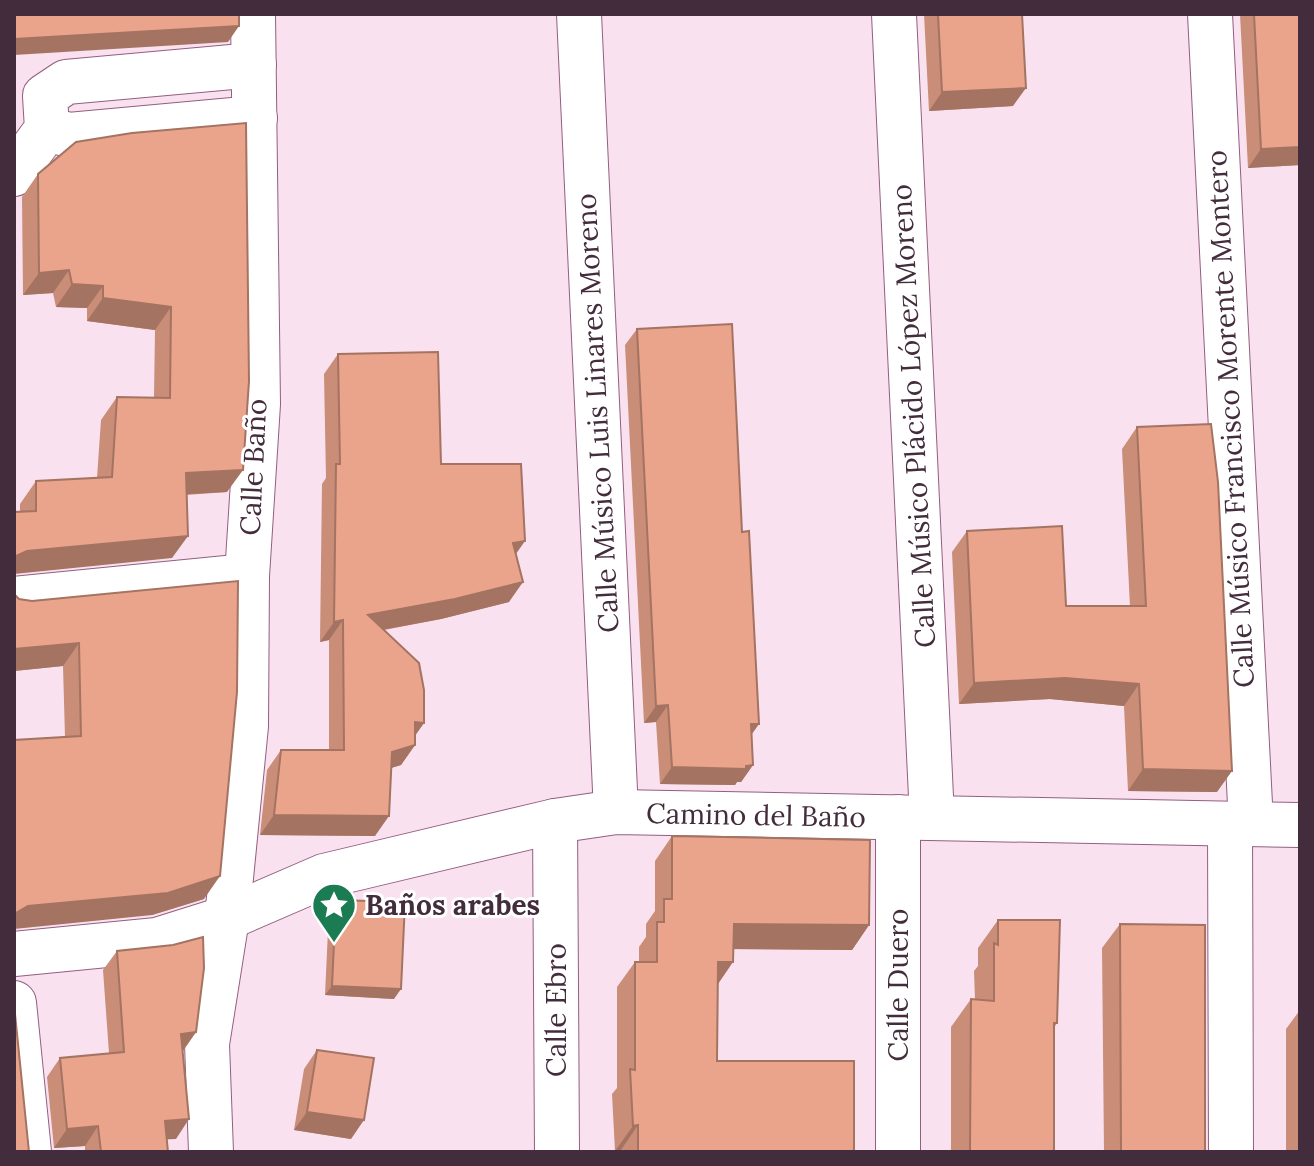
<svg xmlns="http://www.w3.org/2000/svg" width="1314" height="1166" font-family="Lora,serif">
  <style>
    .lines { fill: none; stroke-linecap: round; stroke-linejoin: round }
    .minor-casing { stroke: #935e81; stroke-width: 46 }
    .minor { stroke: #fff; stroke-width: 44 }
    .wall { fill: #c98d78 }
    .shaded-wall { fill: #a47361 }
    .building { fill: #eaa48b; stroke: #a47361; stroke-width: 2 }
    .labels { text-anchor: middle; stroke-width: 6; stroke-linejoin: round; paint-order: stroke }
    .street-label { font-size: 28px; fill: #432c3b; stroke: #fff }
    .poi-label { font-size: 28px; font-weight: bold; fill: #432c3b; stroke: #fff; text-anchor: start }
  </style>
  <rect width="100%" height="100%" fill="#f9e1f0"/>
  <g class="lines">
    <g class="minor-casing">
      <g id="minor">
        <polyline points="579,14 616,812"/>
        <polyline points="894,14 932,818"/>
        <polyline points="1210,14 1251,824"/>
        <polyline points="47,129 69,135 255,118"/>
        <polyline points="14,174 47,129 45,96 66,82 254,65"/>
        <polyline points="14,599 247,576"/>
        <polyline points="555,821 557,1152"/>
        <polyline points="1230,824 1231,1152"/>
        <polyline points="14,954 157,940 227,918 324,876 555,821 616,812 1300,825"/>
        <polyline points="14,1003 29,1152"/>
        <polyline points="211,1152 207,1044 227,918 246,726 247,576 258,404 253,14"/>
        <polyline points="898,1152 898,817"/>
      </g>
    </g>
    <use href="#minor" class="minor"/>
  </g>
  <g class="wall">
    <polygon points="924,14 1022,14 1013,106 929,111"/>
    <polygon points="1240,14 1300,14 1300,165 1248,168"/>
    <polygon points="132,133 227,492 186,495 172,558 20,511 20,504 36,481 97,478 101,420 117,397 154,398 155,330 87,321 87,308 56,307 53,293 23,295 22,197 38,174"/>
    <polygon points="637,329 742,532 753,765 741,782 737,782 735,785 660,784 656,722 644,723 625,345"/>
    <polygon points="338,354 441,464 516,555 509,602 441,619 384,630 424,723 415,735 415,745 401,765 391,768 375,836 260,835 267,770 281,750 329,750 329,640 320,642 322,484 326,478 324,374"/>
    <polygon points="1137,427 1217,792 1128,791 1124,706 1050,699 959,704 952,552 967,531 1066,606 1130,606 1122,449"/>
    <polygon points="238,581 204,899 152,915 65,737 63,666 14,671 14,594 19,599 32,601"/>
    <polygon points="672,836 869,925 852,950 734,949 718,984 717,1061 854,1152 621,1152 621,1150 615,1151 612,1094 617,1088 617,987 635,962 639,962 639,947 646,937 646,924 655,911 655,861"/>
    <polygon points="336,900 394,999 325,995 329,909"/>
    <polygon points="998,920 1057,1023 1054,1028 1054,1152 951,1152 951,1027 971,999 975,1000 974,971 978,966 978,948"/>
    <polygon points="1120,924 1205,1152 1104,1152 1102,948"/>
    <polygon points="117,951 196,1032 183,1051 176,1139 167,1139 168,1152 85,1152 85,1146 54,1148 47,1077 60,1058 109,1053 103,970"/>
    <polygon points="1300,1010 1300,1152 1286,1152 1286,1029"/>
    <polygon points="317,1050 351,1139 294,1130 304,1069"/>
  </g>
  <g class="shaded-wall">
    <polygon points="239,26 228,42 14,55 14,39"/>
    <polygon points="1026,88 1013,106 929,111 942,92"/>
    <polygon points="1300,147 1300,165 1248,168 1261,149"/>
    <polygon points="69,270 53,293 23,295 39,273"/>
    <polygon points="72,284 103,286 87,308 56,307"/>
    <polygon points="103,298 171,307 155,330 87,321"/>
    <polygon points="243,470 227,492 170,495 186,473"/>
    <polygon points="188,536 172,558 14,574 14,557 27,551"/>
    <polygon points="525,541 511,561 513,543"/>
    <polygon points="523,582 509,602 441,619 354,635 368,615"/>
    <polygon points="343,620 329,640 320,642 334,622"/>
    <polygon points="79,643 63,666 14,671 14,649"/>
    <polygon points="1065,678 1139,684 1124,706 1050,699 959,704 974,683"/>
    <polygon points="668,705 656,722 644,723 656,706"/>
    <polygon points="415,722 424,723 410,743"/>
    <polygon points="751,724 759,724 747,741"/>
    <polygon points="415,745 401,765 378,772 392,752"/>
    <polygon points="753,765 741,782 737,782 735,785 660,784 672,767"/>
    <polygon points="1143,769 1232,771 1217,792 1128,791"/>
    <polygon points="274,815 389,816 375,836 260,835"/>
    <polygon points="220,876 204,899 152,915 14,929 14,914 28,906"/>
    <polygon points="734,924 869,925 852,950 716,949"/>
    <polygon points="718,962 733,962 716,987"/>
    <polygon points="332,986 401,989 394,999 325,995"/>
    <polygon points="196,1032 182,1052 181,1034"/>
    <polygon points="307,1112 364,1120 351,1139 294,1130"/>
    <polygon points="189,1119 176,1139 151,1140 165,1121"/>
    <polygon points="638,1125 621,1150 615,1151 633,1126"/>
    <polygon points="98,1126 85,1146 54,1148 67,1129"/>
  </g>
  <g class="building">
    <polygon points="14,14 239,14 239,26 14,39"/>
    <polygon points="938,14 1022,14 1026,88 942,92"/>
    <polygon points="1254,14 1300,14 1300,147 1261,149"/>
    <polygon points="246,123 249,381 243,470 186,473 188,536 27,551 14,557 14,512 36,511 36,481 112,477 117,397 170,398 171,307 103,298 103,286 72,284 69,270 39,273 38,174 76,142 132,133"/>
    <polygon points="732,324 742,532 749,531 759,724 751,724 753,765 746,766 746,769 672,767 668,705 656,706 637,329"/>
    <polygon points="438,352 441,464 521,464 525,541 513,543 523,582 455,599 368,615 419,663 424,690 424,723 415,722 415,745 392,752 389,816 274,815 281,750 344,750 343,620 334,622 336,464 340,464 338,354"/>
    <polygon points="1211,424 1218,482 1232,771 1143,769 1139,684 1065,678 974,683 967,531 1062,526 1066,606 1146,606 1137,427"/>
    <polygon points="238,581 237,692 220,876 168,893 28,906 14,914 14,740 81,736 79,643 14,649 14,594 19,599 32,601"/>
    <polygon points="672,836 870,840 869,925 734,924 733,962 718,962 717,1061 854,1061 854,1152 638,1152 638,1125 633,1126 630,1069 635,1070 635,962 657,962 657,922 664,922 664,899 672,899"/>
    <polygon points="336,900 405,902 401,989 332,986"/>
    <polygon points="998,920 1060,920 1057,1023 1054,1023 1054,1152 970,1152 971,999 994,1001 994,943 998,945"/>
    <polygon points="1120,924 1205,925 1205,1152 1121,1152"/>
    <polygon points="203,937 204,968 196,1032 181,1034 189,1119 165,1121 168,1152 101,1152 98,1126 67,1129 60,1058 124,1052 117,951 173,945"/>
    <polygon points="14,1004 29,1152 14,1152"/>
    <polygon points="317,1050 374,1058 364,1120 307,1112"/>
  </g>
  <defs>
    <g id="sight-pin" transform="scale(2.3)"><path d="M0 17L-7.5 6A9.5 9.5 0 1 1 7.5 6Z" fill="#1b7c53" stroke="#fff"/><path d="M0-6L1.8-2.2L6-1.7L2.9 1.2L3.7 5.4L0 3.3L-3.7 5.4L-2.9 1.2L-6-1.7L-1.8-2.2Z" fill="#fff"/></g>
  </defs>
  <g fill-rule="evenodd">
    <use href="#sight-pin" x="334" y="905"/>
  </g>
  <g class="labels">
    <g class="street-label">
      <text transform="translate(597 413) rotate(-93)" y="10">Calle Músico Luis Linares Moreno</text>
      <text transform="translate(913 416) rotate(-93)" y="10">Calle Músico Plácido López Moreno</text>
      <text transform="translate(1230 419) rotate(-93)" y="10">Calle Músico Francisco Morente Montero</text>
      <text transform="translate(253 467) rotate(-87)" y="10">Calle Baño</text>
      <text transform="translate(756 815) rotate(1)" y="10">Camino del Baño</text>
      <text transform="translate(898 985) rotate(-90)" y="10">Calle Duero</text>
      <text transform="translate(556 1010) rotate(-90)" y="10">Calle Ebro</text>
    </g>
    <g class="poi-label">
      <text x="365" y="915">Baños arabes</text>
    </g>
  </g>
  <rect width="1314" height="1166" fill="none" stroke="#432c3b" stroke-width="32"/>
</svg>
